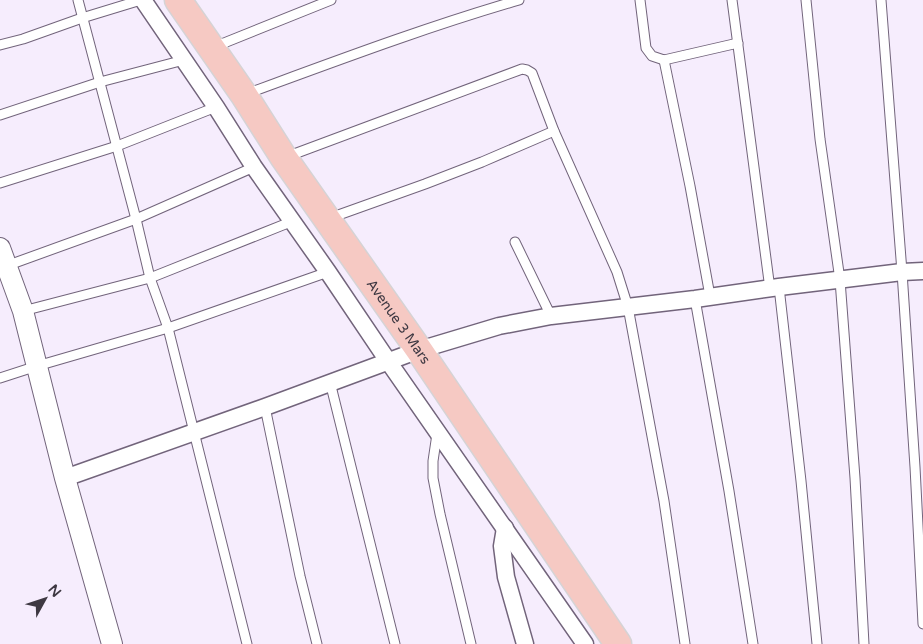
<svg xmlns="http://www.w3.org/2000/svg" width="923" height="644" font-family="'Varela Round',sans-serif">
  <style>
    .lines { fill: none; stroke-linecap: round; stroke-linejoin: round }
    .service-casing { stroke: #72647b; stroke-width: 11 }
    .minor-casing { stroke: #72647b; stroke-width: 19 }
    .tertiary-casing { stroke: #72647b; stroke-width: 22 }
    .primary-casing { stroke: #d5d3d5; stroke-width: 29 }
    .service { stroke: #fff; stroke-width: 9 }
    .minor { stroke: #fff; stroke-width: 16 }
    .tertiary { stroke: #fff; stroke-width: 20 }
    .primary { stroke: #f6c9c3; stroke-width: 26 }
    .labels { text-anchor: middle; stroke-width: 4.5; stroke-linejoin: round; paint-order: stroke }
    .street-label { font-size: 14px; fill: #3e3842; stroke: #f6edfd }
  </style>
  <rect width="100%" height="100%" fill="#f6edfd"/>
  <g class="lines">
    <g class="service-casing">
      <g id="service">
        <polyline points="78,0 136,219 150,278 168,328 247,644"/>
        <polyline points="640,0 646,48 652,56 664,60 738,43"/>
        <polyline points="732,0 770,289"/>
        <polyline points="806,0 820,139 840,280 855,478 864,644"/>
        <polyline points="881,0 902,272 915,467 923,624"/>
        <polyline points="0,45 23,39 82,18 141,0"/>
        <polyline points="214,47 331,0"/>
        <polyline points="664,60 690,186 710,296"/>
        <path d="M246 94C336 61 426 27 519 0"/>
        <polyline points="0,115 100,82 184,60"/>
        <polyline points="286,157 522,69 527,70 532,73 554,131 617,272 628,307 664,501 685,644"/>
        <polyline points="0,183 117,146 216,107"/>
        <polyline points="330,218 425,184 482,162 554,131"/>
        <polyline points="515,242 551,316"/>
        <polyline points="6,266 136,219 254,167"/>
        <polyline points="779,287 801,481 817,644"/>
        <polyline points="695,299 729,491 753,644"/>
        <polyline points="23,311 150,278 293,221"/>
        <polyline points="0,378 37,366 168,328 328,272"/>
        <polyline points="330,382 395,644"/>
        <polyline points="265,407 300,576 317,644"/>
        <polyline points="437,434 433,461 433,478 440,514 471,644"/>
      </g>
    </g>
    <g class="minor-casing">
      <g id="minor">
        <polyline points="143,0 216,107 254,167 328,272 388,361 585,644"/>
        <polyline points="65,478 265,407 419,350 499,326 551,316 695,299 779,287 902,272 923,271"/>
        <polyline points="505,528 502,546 506,577 525,644"/>
      </g>
    </g>
    <g class="tertiary-casing">
      <polyline id="tertiary" points="0,248 23,311 65,478 112,644"/>
    </g>
    <g class="primary-casing">
      <g id="primary">
        <path id="s1" d="M178 0 244 95 284 158 419 350 618 644"/>
      </g>
    </g>
    <use href="#service" class="service"/>
    <use href="#minor" class="minor"/>
    <use href="#tertiary" class="tertiary"/>
    <use href="#primary" class="primary"/>
  </g>
  <g class="labels">
    <g class="street-label">
      <text dy="5" stroke="none"><textPath href="#s1" startOffset="390">Avenue 3 Mars</textPath></text>
    </g>
  </g>
  <g transform="translate(45 599) rotate(50)" stroke="#f6edfd" stroke-width="4" paint-order="stroke">
  <path d="M0-4L9 19L0 12L-9 19Z" fill="#3e3842"/>
  <text y="-8" font-size="14" font-weight="bold" text-anchor="middle" fill="#3e3842">N</text>
  </g>
</svg>
